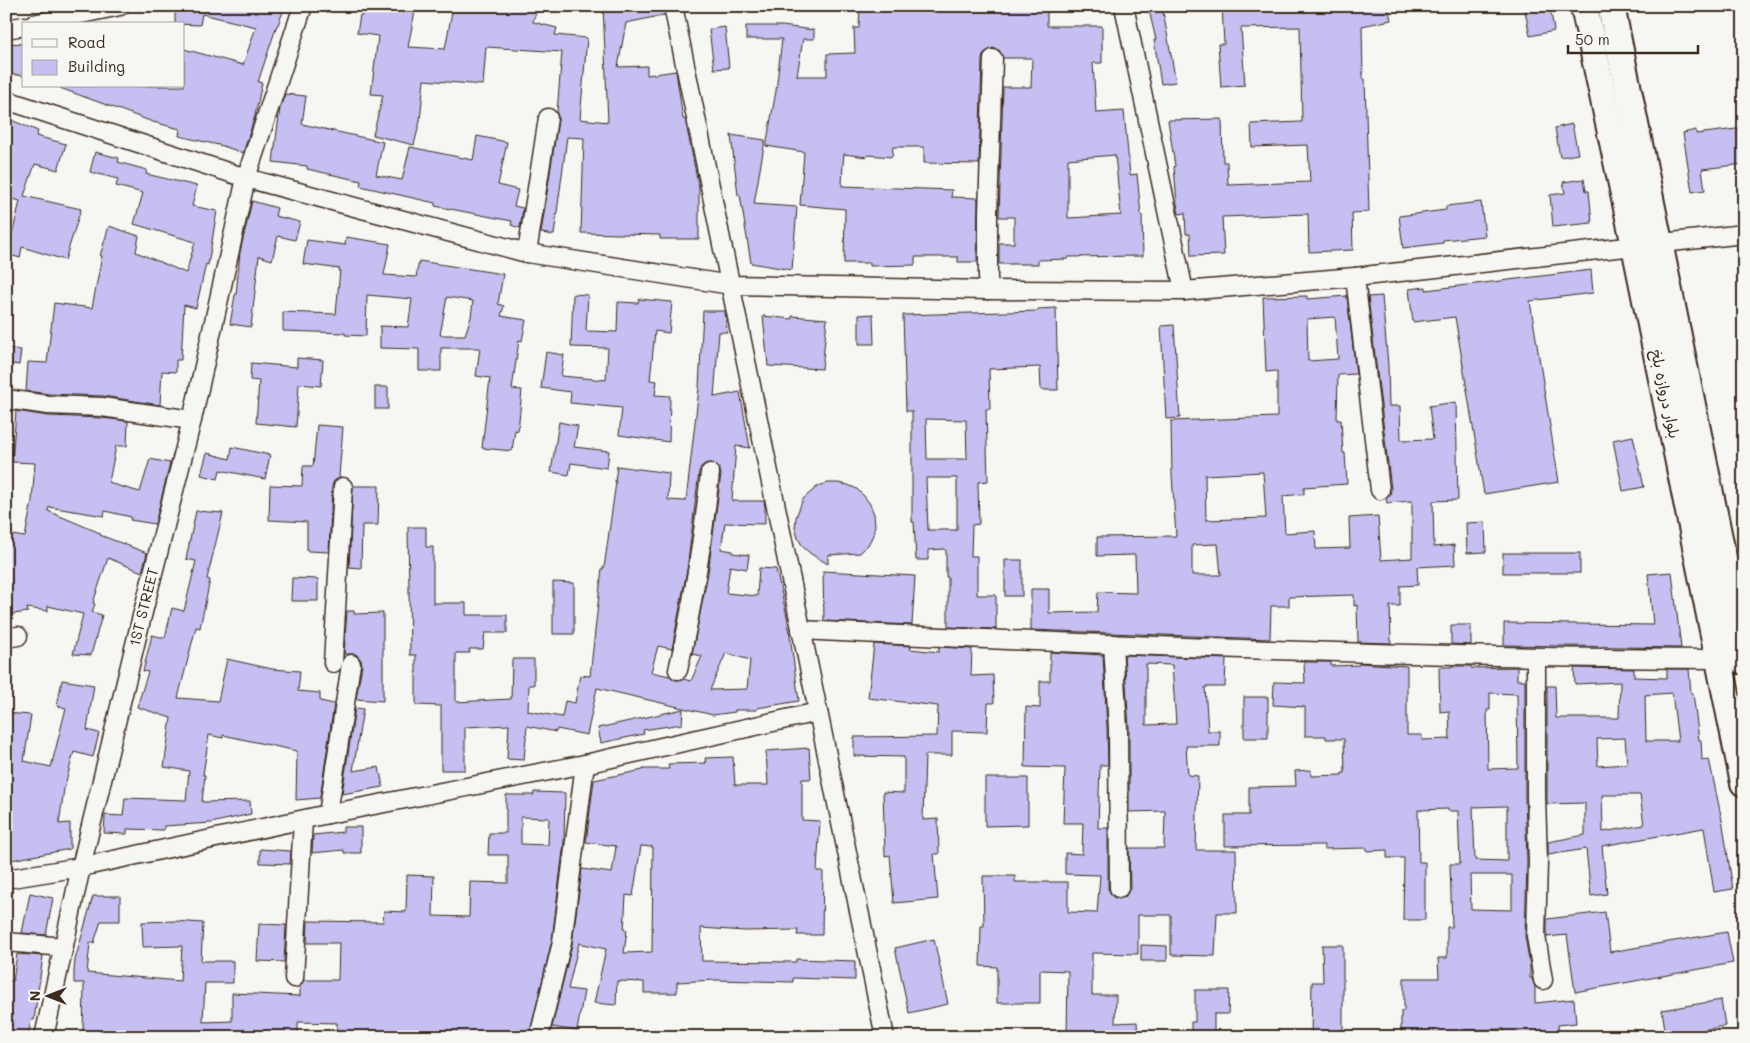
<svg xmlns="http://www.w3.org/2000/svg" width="1750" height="1043" font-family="Mali,'Playpen Sans Arabic',sans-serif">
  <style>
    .building { fill: #c5bff2; stroke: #3b2a1e; fill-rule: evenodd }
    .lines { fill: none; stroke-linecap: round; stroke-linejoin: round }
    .minor-casing { stroke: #3b2a1e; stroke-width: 21 }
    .primary-casing { stroke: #3b2a1e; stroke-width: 30 }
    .minor { stroke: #f6f6f2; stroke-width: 18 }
    .primary { stroke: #f6f6f2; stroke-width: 26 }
    .labels { text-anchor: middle; stroke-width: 4; stroke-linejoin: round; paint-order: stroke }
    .street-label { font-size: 15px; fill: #3b2a1e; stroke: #f6f6f2 }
  </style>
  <rect width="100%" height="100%" fill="#f6f6f2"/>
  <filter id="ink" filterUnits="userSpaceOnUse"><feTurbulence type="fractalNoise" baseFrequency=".02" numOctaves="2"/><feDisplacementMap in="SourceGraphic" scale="10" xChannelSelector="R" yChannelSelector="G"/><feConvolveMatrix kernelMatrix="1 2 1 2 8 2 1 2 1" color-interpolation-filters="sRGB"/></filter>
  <g filter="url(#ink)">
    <g class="building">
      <polygon points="193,6 285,6 278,25 277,25 258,82 262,83 255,116 243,153 223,146 179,136 180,129 153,122 60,88 60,86 184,86 184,49 243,65 256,27 202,14 200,25 175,24 175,9 193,9"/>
      <polygon points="364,6 416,6 408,47 445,49 453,6 538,6 533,22 557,28 555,35 587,38 580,119 608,122 603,6 663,6 664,15 626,23 618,67 647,66 647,75 676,71 683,119 685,119 699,188 699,239 660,239 660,235 581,233 584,138 567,137 554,235 541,233 558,120 557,112 562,52 486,47 483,85 424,80 420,121 414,145 373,135 383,95 371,94 378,36 357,33 360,15 362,16"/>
      <path d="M860 6H1047V26H1102V63H1093L1096 113 1124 111 1130 175 1137 174 1141 215H1142L1143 256 1068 257V259L1038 260V264H999V243H1014V217H999L1003 87H1031L1032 58H1003L999 50 993 48 984 53 982 59 979 164 924 163V147H893L892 157 868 155 867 157 844 154 843 164 842 186 952 190 951 197 978 198 977 262H958V257H915V265L870 266V263H844L845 209 800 205 804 152 766 146 776 91 782 39H746V26H782L814 30V39H803L797 76H827V54L855 53 854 28H859ZM1115 155 1121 215 1068 218V159Z"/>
      <polygon points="1148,6 1162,6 1176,82 1161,84 1154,40 1156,40"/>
      <polygon points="1222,6 1358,6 1358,11 1388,6 1391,20 1362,26 1363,79 1365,79 1369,212 1352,213 1353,250 1309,252 1308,214 1222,217 1224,255 1191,256 1190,234 1186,234 1185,213 1179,214 1177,204 1174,167 1175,166 1168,120 1222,119 1223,162 1227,162 1228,185 1310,182 1308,145 1252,147 1251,124 1302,122 1300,27 1241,28 1245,85 1221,87 1218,44 1224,44"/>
      <polygon points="1524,6 1550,6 1554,31 1530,36"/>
      <polygon points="725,27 729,68 714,69 709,29"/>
      <polygon points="8,43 24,44 24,76 6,73"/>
      <polygon points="285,94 306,96 302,124 383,142 376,175 402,180 410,147 473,160 477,136 507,142 498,185 518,190 514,206 523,208 520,228 511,225 512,221 435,206 435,203 360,186 361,181 307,169 307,166 273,162 280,108"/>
      <polygon points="6,118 38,131 36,136 66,144 58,170 35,164 24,196 81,209 65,260 22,247 20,258 6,254 6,238 11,239 20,201 6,197"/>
      <polygon points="1572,124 1578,154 1560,157 1555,128"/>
      <polygon points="1744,128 1744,164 1702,169 1705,190 1692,192 1683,133 1696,130 1696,134"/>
      <polygon points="731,135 765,140 754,204 797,207 792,270 751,263 740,195 738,195"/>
      <polygon points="95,152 119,158 118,162 147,170 146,174 197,186 192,206 217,211 208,265 206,264 196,308 184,305 181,360 176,360 176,372 162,371 160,405 103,396 49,394 26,391 28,362 47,363 54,303 92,308 102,256 100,256 109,226 139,236 136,252 186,273 195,242 134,224 143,193 116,186 118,179 90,172"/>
      <polygon points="1584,179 1586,191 1589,191 1592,223 1553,227 1550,195 1565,193 1563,182"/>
      <polygon points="252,201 277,208 275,216 300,222 295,240 278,236 272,260 259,256 251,327 230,324 235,295 236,295 240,252"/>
      <polygon points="1481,202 1485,236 1443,240 1443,243 1403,248 1399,216 1446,210 1446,206"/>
      <path d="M346 237 390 244 384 275 416 277 419 261 503 274 498 304 504 306 501 316 526 320 522 341 519 340 512 389 522 390 518 431 515 430 512 451 482 448 490 378 476 376 480 348H441V371H419V349L380 348V326L408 327 412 299 367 295 366 336 345 335V333L283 331V312L336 314 340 269 303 264 307 240 345 245ZM447 297 473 301 471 317 465 335H440Z"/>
      <polygon points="1591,270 1593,293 1530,301 1559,482 1484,494 1455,317 1413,322 1409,289 1426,287 1426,290"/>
      <polygon points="573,294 588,295 586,331 617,332 618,302 638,303 639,299 672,302 669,333 655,331 650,380 657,381 655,395 670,396 669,442 619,435 622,408 570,403 571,392 541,388 546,352 564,355 561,376 606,380 608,348 571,347"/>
      <path d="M1307 296V299L1347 296 1356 374 1338 375 1337 420H1341L1343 453H1345L1347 484 1304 487V494L1283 496 1285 533 1315 531 1316 549 1350 548 1349 518 1378 516 1381 560 1412 558V501L1387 503 1386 498 1390 495 1391 489 1368 297 1382 296 1388 365 1389 406H1400L1401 440 1433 439 1429 406 1456 402 1458 500 1433 501 1434 547 1454 545 1455 565 1417 567 1418 585 1400 586V606H1390L1391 643 1358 642 1357 605 1354 606V595L1289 597V606H1271L1270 639 1031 630V589H1049V613L1097 612 1098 592 1136 593 1135 555 1097 556V537L1176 536 1172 475 1171 421 1277 417V371L1266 372 1263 297ZM1335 317 1338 359 1308 361 1307 319ZM1263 472 1266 518 1206 520 1205 475ZM1218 544 1221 575H1192V545Z"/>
      <path d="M1056 308 1058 390H1041L1040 367 989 369 990 409H986L988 481 978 482 979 524 972 525 971 556H977V595H996V629L948 627V577H946V551L944 549 928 550V560H916L914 522H912V411H906L903 315 1038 311V309ZM926 419 966 420 967 459H927ZM926 478H957V530H928Z"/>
      <path d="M703 311H725L727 332H719L714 397 740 392 750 448 736 446 732 501H764L765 507V524L725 523 721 549 733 551 732 553 749 555 747 569 730 566 726 593 757 596 759 568 776 569 788 621 799 701 757 708V710H735V712L713 715 597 688 587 735 557 729 556 732 527 726 524 760 507 759 509 725 465 727V770H441V706L416 705V655H410L408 527H426V547H433V603H466V615H507V633H485L483 649H469L470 653H456V702L511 699 512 659H534V685H529L528 711 562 717 565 701 575 703 580 675 590 676 602 568H604L616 482H615L617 466 669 473 668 500 686 501 699 388ZM712 463 719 468 721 474 708 573 692 654 702 656 691 681 683 679 676 680 670 676 651 672 658 646 672 649 687 570 699 472 701 467 705 464ZM726 653 750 660 747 689 710 690Z"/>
      <polygon points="873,314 874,344 859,344 859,315"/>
      <polygon points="763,316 792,319 792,316 827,319 822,369 768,366"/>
      <polygon points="1174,325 1180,418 1166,419 1161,326"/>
      <polygon points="6,348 21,350 19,365 6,363"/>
      <polygon points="297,358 323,360 321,386 299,384 296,427 256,423 259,381 250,380 251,363 297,367"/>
      <rect x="375" y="387" width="13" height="22"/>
      <polygon points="16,411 48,416 101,418 128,421 127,446 116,446 109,482 112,483 112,484 140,492 150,459 170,463 155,524 130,520 131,517 105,511 104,516 49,507 48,511 100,533 100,535 147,553 142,572 108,558 93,603 95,604 92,612 102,615 91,655 73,654 83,614 48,606 48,611 27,608 28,612 6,615 6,534 25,537 32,501 35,463 12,462"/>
      <polygon points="559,422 578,426 574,447 609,451 607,468 571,463 569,475 551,472"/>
      <polygon points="317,425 343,427 339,476 341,477 334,481 332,486 329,552 307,551 307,522 269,520 270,485 302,486 303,466 313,466"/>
      <polygon points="1633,436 1644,487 1623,491 1613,440"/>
      <polygon points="232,447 270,455 265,479 220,470 218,479 201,475 207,453 230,459"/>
      <polygon points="828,483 838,483 848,485 857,489 864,496 870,504 874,514 875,525 873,535 868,545 860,553 828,555 828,564 811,554 803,547 798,538 795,528 796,517 803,499 818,486"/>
      <polygon points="353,486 379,486 378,525 362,525 361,568 349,567"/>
      <polygon points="196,511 223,513 207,579 210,580 200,628 196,627 178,698 218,701 227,659 272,669 300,671 298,691 320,693 320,701 334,704 320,798 296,800 297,751 223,735 223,738 209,735 203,775 205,775 202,802 250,801 251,814 211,823 164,826 164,830 127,829 127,834 104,833 105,815 123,816 125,798 186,800 189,771 164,767 171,718 137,707 148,672 143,671 152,635 165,638 172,608 184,611 196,561 186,559"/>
      <polygon points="1485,522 1486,552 1467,553 1466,523"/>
      <rect x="1503" y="553" width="77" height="20"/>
      <rect x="1005" y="560" width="17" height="36"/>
      <polygon points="823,571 915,576 912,625 824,621"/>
      <polygon points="1672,572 1681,648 1504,645 1504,623 1653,625 1648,574"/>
      <polygon points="292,578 318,579 318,601 291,601"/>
      <polygon points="553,582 574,583 574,634 553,634"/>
      <polygon points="347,611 354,611 354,614 383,613 383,701 356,699 362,665 361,660 356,654 344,654"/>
      <polygon points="1451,625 1471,625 1471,645 1451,644"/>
      <polygon points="874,644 911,646 910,649 939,652 939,647 972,649 971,676 993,675 994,703 988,703 987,732 952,731 952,755 925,755 923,820 938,819 939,854 934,854 938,899 894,903 890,855 885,856 883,792 904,793 904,757 854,756 854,737 937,736 938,706 868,698"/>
      <path d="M1050 652 1103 655 1107 728 1108 765H1100L1098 828H1108V889L1113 897 1119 899 1125 897 1130 888 1129 848H1164L1165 811 1129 812V727L1124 655 1226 659 1225 687H1205L1208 731H1220V746H1186L1188 775 1198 776 1196 850H1236L1237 913H1217L1215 956 1171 955V915H1138V954L1092 953V995H1116L1115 1023 1137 1022 1138 1037H1067L1068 971 1040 970V1003H997V967L980 966 981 926H984L983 876H1015V882H1068V912L1097 913 1100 875 1065 874V853L1082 854 1083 823H1063L1065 768 1025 767 1026 707 1040 708V681H1050ZM1146 664 1172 665 1176 724 1146 725Z"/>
      <path d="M1304 662H1331V666L1359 665V663L1407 666V735H1422V740L1450 739 1449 711 1440 712 1439 667H1451V666H1471V668L1517 667V680H1525V796L1527 862 1525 936 1530 966V978H1532L1535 987V1003L1574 999 1576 1023 1558 1025 1559 1037H1504V1029L1465 1030V1033H1435V1037H1401V1011H1404V978H1439L1438 958H1447V927H1452L1450 864H1460L1458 811H1448V809L1418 810 1419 862H1425V920H1403L1404 858H1387V850L1367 851V848L1324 849V845L1225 846V815H1249V787L1296 786 1295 771 1311 770V776L1342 775V773H1345L1344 739H1326V736H1305V707L1273 705 1274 682 1305 683ZM1490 693 1517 694 1518 768 1488 769 1487 710H1490ZM1507 806V861L1475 860 1473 807ZM1470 875H1512V910L1471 909Z"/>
      <path d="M1574 668 1634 669V677L1667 678V669H1689L1691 693H1693L1699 740H1701L1702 760 1709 759 1723 825 1733 889 1714 892 1704 828 1602 846 1607 894 1591 896 1586 849 1548 855V842L1585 835V803L1547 804V686H1555L1556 718H1619L1620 682 1575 684ZM1672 693 1678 741H1646L1645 695ZM1625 738 1627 764 1598 766 1597 739ZM1602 795H1640L1644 825 1603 832Z"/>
      <polygon points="62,680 94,685 87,730 99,733 93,757 74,752 64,789 59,824 70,823 70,849 6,861 6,745 9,731 6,730 6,713 31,715 24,761 51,767 66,708 57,706"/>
      <rect x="1244" y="697" width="24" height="41"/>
      <polygon points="355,708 363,709 353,771 379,767 383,787 342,794"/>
      <polygon points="683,709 682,724 643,730 644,734 601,743 598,728"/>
      <path d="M809 748 811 779H802V820L820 821 817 871H823L822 935H797L798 930 745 931 701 928 702 961 796 962V959L855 961V980L793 978V982L717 980 677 982V993H644V982L617 981 616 1005 594 1003 606 949 579 943 568 989 584 991 577 1031 552 1027 572 944 582 869 612 873 616 846 586 842 594 780 643 770V769H669L668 764 706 763 705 758 733 757 735 785H768L766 751ZM641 846 653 847 652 952 624 953 627 930H624L626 895 633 896Z"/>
      <polygon points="985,778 1028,778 1028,825 985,826"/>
      <path d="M534 792 565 793 564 842 552 940 529 1037H437V1034H384V1037H336L337 1023 298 1022V1037H129L83 1035 84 983H74V971L75 960 93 896H120V921H101L94 943H90L87 973 180 981 182 946 143 947 142 922 175 921 203 923 201 961H233V983H205L203 1022 232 1021V993L300 996V986L304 980H338L339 943H307L308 921 383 922 384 911 406 912 407 875 434 876 433 916 469 917 470 882 508 883V855H488L489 833H506V795H534ZM521 817 549 818 548 845 521 844Z"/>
      <polygon points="343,827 361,827 361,853 344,853 344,850 312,853 313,835 343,832"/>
      <polygon points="260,849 291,851 290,864 260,863"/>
      <polygon points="30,893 53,898 46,935 22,933"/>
      <polygon points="1605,912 1610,952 1727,932 1733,963 1575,992 1567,935 1547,937 1547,919"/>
      <polygon points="259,924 286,925 284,962 257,961"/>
      <polygon points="934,939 948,1004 909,1013 895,948"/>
      <polygon points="1141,945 1167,946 1167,961 1141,961"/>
      <polygon points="1322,945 1343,945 1343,1037 1311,1037 1312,982 1323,982"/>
      <polygon points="17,954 43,956 34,1020 31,1020 28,1037 6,1037 6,980 13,981"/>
      <polygon points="1195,990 1229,990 1228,1014 1214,1014 1214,1037 1191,1037 1191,1022 1195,1022"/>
      <polygon points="1721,1000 1725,1026 1666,1036 1662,1010"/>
    </g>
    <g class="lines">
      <g class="minor-casing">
        <g id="minor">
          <polyline points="673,6 885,1037"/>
          <polyline points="1124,6 1184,291"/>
          <polyline points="33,24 120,6"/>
          <polyline points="6,29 24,26"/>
          <polyline points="6,100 246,178 527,253 731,285 988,290 1184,291 1355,277 1744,234"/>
          <polyline points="527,253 548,118"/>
          <polyline points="1355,277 1380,490"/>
          <polyline points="988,290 988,213 993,59"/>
          <polyline points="6,399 48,405 102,407 192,420"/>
          <path d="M801 630C1107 646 1413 657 1720 659"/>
          <polyline points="6,638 18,636"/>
          <polyline points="1113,644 1118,728 1119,888"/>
          <polyline points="1536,658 1536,796 1538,862 1536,936 1543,980"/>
          <polyline points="333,663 343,487"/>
          <path d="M678 670C693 605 703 539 710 473"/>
          <polyline points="328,814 351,664"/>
          <polyline points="6,879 81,867 328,814 585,764 818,712"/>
          <polyline points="6,942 64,947"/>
          <polyline points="294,978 303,820"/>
          <polyline points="44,1037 81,867 140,624 192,420 246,178 303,6"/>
          <polyline points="539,1037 562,942 585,764"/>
        </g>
      </g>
      <g class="primary-casing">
        <g id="primary">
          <polyline points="1584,6 1635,246 1744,783"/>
          <polyline points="1611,6 1744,661"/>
        </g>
      </g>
      <use href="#minor" class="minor"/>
      <use href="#primary" class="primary"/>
    </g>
  </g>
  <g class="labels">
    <g class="street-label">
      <text transform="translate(1665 394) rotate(78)" y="5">بلوار دروازه بلخ</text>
      <text transform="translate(144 607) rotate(-76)" y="5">1ST STREET</text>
    </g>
  </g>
  <rect width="1750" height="1043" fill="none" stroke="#f6f6f2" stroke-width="25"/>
  <rect x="12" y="12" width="1725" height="1018" fill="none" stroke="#3b2a1e" stroke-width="2" filter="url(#ink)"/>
  <rect x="22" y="22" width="162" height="65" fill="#f6f6f2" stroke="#aba49d"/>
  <rect x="32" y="39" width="25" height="8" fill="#f6f6f2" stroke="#aba49d"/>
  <text x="68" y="48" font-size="15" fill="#3b2a1e">Road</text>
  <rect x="32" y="60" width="25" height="15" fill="#c5bff2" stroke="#aba49d"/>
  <text x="68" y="72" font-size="15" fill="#3b2a1e">Building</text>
  <g transform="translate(48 996) rotate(270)" stroke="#f6f6f2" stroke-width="4" paint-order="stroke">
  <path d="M0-4L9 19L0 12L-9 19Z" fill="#3b2a1e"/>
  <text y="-8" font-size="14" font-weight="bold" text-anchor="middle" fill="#3b2a1e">N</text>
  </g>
  <path d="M1568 45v8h130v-8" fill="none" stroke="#3b2a1e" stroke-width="2.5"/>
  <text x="1575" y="45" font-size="15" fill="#3b2a1e" stroke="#f6f6f2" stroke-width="4" paint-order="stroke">50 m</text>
</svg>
